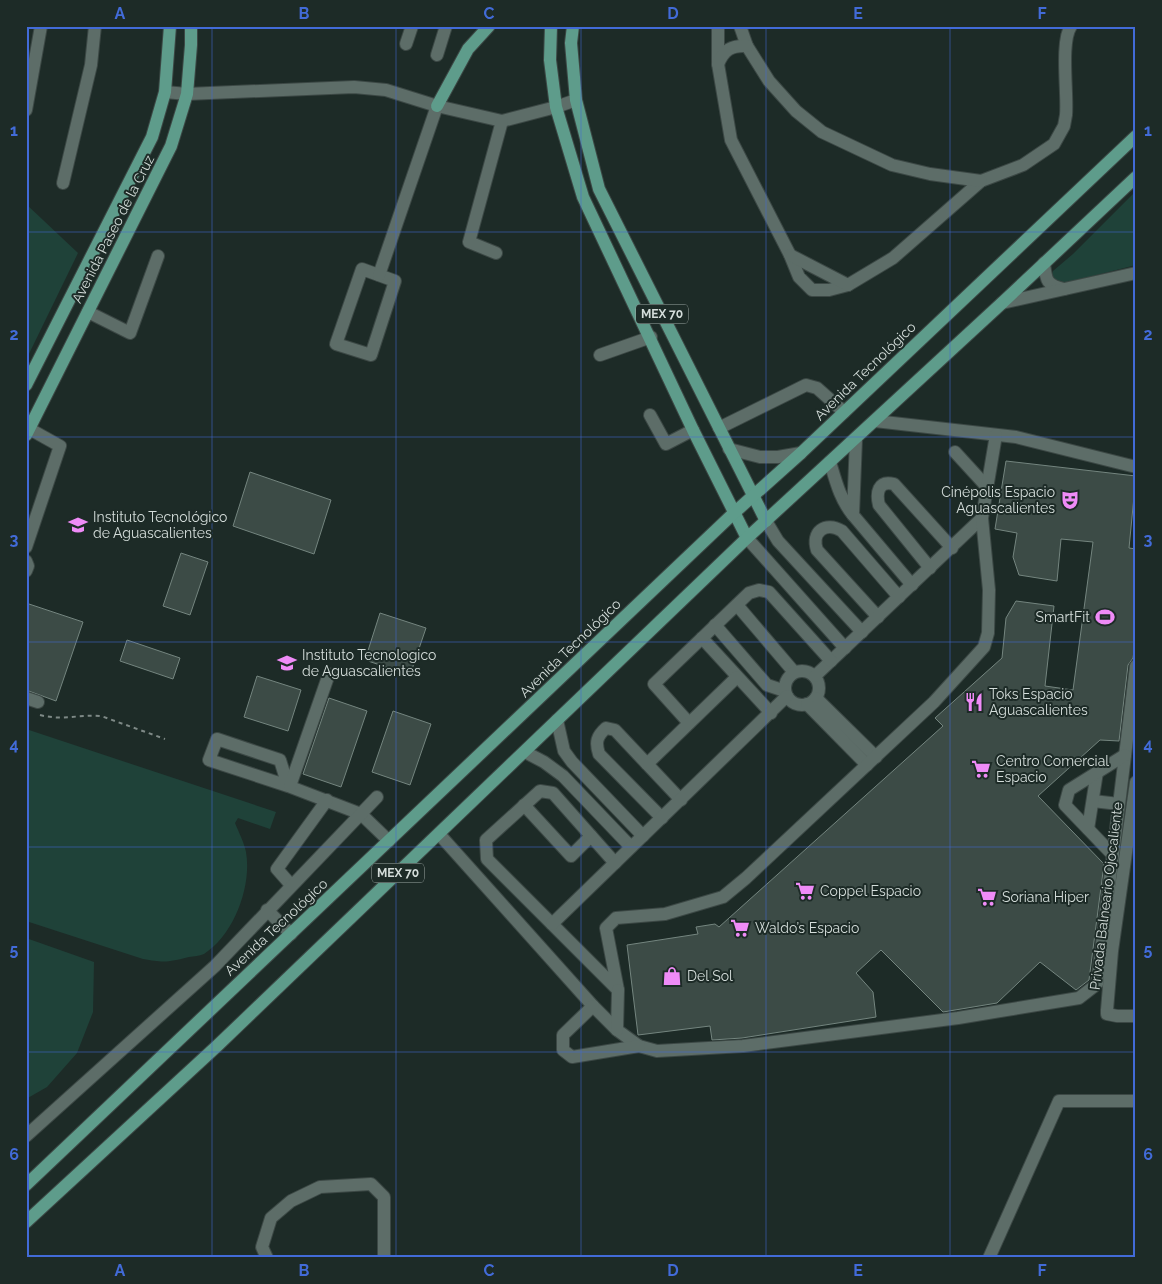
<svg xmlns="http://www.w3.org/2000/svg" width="1162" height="1284" font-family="Raleway,sans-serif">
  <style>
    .green { fill: #1f4239 }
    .building { fill: #3c4b46; stroke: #74857f }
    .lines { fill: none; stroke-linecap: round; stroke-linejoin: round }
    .minor-casing { stroke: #3c4845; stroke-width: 14 }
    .major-casing { stroke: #3c4845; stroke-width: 14 }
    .path { stroke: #7e8986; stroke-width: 2; stroke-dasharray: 4 4; stroke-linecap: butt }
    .minor { stroke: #5d6d68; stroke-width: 12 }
    .major { stroke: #5e9c8b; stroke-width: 12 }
    .grid { fill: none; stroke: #426bd8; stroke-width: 1; stroke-opacity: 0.55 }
    .labels { text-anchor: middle; stroke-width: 4; stroke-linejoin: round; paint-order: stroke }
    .shield { fill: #1d2b27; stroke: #9da8a4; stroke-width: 1 }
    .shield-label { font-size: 12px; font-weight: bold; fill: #d4ddda }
    .street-label { font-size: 14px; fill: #d4ddda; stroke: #1d2b27 }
    .poi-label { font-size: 14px; fill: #d4ddda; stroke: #1d2b27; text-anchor: start }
    .neatline { fill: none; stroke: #426bd8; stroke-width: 2 }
    .grid-label { font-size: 16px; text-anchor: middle; font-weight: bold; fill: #426bd8 }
  </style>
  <rect width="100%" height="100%" fill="#1d2b27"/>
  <g class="green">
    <polygon points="1136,191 1136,265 1061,284 1051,278 1053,271 1073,254"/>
    <polygon points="26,204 78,253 26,360"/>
    <path d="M26 729 276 812 270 829 238 818 235 823C239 833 244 842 246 852 252 886 234 935 204 954 199 956 194 956 189 957 169 962 164 963 143 959L26 921Z"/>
    <polygon points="26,938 94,962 93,1012 77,1053 47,1087 26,1099"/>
  </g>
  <g class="building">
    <polygon points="1006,461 1136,476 1129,548 1136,549 1136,637 1133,658 1128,665 1119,741 1100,740 1038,796 1104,864 1089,980 1076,990 1040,962 997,1003 943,1012 881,950 856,973 873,992 876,1017 742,1038 712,1040 710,1026 638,1035 627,945 698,934 696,927 715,924 719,927 943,726 935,718 1002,658 1006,618 1016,601 1054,606 1045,686 1073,690 1093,542 1061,539 1057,581 1019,575 1013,557 1017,533 995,529"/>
    <polygon points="250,472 331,500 314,554 233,526"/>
    <polygon points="181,553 208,562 190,615 163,606"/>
    <polygon points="26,603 83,622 56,701 26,690"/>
    <polygon points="380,613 426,628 410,675 365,660"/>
    <polygon points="127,640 180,658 173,679 120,661"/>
    <polygon points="257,676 301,690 288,731 244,717"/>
    <polygon points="329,698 367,711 341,787 303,774"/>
    <polygon points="393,711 431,724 410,785 372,772"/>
  </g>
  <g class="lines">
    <g class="minor-casing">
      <g id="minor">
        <path d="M718 26V64L731 140 790 255 799 277 812 290H829L848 285 893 258 981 181 1023 165 1054 144 1064 126 1066 115C1068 94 1060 42 1071 26"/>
        <polyline points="740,26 747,46 769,81 796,111 822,132 892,165 930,174 981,181"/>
        <polyline points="406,44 412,26"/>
        <polyline points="437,55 446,26"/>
        <path d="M718 64C724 50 731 45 747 46"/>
        <polyline points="165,92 187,94 354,87 386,90 437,106 502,121 556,107 576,100"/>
        <polyline points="26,110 41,26"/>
        <polyline points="63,183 91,65 95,26"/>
        <polyline points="496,253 469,242 502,121"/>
        <polyline points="790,255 848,285"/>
        <path d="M1044 263C1046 280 1046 285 1064 289"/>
        <polygon points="362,269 395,281 371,355 336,344"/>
        <polyline points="379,275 437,106"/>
        <polyline points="1002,303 1136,273"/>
        <polyline points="88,312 130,333 158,256"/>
        <polyline points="600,355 651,337"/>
        <polyline points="650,415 666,444 693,430"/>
        <polyline points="875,421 1016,437 1136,467"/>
        <polyline points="26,427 60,446 26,547"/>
        <polyline points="719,428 806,385 817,388 844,412"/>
        <polyline points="856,439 853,515 912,585"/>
        <polyline points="729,449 760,457 778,457 801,453"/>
        <polyline points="955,452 987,487"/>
        <path d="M830 462C836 482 840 499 853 515"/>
        <polyline points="766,521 778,541 862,632"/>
        <polyline points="747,538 845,648"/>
        <polyline points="26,561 28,566 26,571"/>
        <path d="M930 568 879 505C876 493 878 480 894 484L952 548"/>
        <polyline points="737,605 794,672"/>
        <path d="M878 617 817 550C811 532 825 521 842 531L899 597"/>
        <polyline points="715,625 767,685 785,691"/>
        <polyline points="702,638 771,713"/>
        <circle cx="802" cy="688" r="17"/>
        <polyline points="815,676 982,518"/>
        <polyline points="26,698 38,702"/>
        <polyline points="816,698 876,757"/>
        <polyline points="807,704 867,765"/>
        <polyline points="557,720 564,751 572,762 643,836"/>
        <polyline points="689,723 654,684 749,593 759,590 769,592 831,661"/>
        <polyline points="525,752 544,762 563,776 631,847"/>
        <polyline points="647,764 737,677"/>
        <polyline points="1136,782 1112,951 1107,1010 1107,1014 1117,1016 1136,1016"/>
        <polyline points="288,786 280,760 217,739 209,760 288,786 361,814 389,841"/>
        <polyline points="290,786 329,674"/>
        <polyline points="1093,801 1119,804"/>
        <polyline points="524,805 571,856 591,836"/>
        <path d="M662 818 599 754C595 742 597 736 606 728L615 730 681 800"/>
        <polyline points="1088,829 1097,772"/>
        <polyline points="439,834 593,1006 617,1030 639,1046 657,1051 743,1046 958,1018 1079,998 1097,984 1136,666"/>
        <polyline points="1113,855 1065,805 1069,790 1125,755"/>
        <polyline points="615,863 553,793 540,791 486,840 487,859 618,990 606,928 616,918 665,914 723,897 746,878 934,702 984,647 988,633 989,590 982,518 996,435"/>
        <polyline points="291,885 277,869 327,800"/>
        <polyline points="267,910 291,934"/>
        <polyline points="552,924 787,696"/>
        <polyline points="593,1006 563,1035 563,1050 572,1057 639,1046"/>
        <polyline points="617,1030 618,990"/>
        <polyline points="26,1136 215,966 377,797"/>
        <polyline points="267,1258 262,1247 271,1218 291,1201 320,1187 371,1184 384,1197 384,1258"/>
        <polyline points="989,1258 1059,1101 1136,1101"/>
      </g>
    </g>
    <g class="major-casing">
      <g id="major">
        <polyline points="551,26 550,60 556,107 583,197 693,430 747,538"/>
        <polyline points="573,26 571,43 576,100 599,189 766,521"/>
        <polyline points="437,106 468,49 489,26"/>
        <polyline points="26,385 152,137 165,92 170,26"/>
        <polyline points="26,435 171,146 187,94 191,45 191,26"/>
        <polyline points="26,1185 735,512 801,453 1136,136"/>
        <polyline points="26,1222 217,1046 747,538 1002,303 1136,177"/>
      </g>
    </g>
    <path class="path" d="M40 715C63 721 80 714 101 716L165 739"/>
    <use href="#minor" class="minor"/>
    <use href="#major" class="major"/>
  </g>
  <path class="grid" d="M212 26V1258M396 26V1258M581 26V1258M766 26V1258M950 26V1258M26 232H1136M26 437H1136M26 642H1136M26 847H1136M26 1052H1136"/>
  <defs>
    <g id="theatre-bare" transform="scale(1.5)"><path d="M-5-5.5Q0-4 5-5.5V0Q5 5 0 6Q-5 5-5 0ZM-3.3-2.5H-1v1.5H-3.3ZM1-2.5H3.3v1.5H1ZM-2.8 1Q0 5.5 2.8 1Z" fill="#ef8bf7" stroke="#1d2b27" stroke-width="2.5" paint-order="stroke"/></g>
    <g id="university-bare" transform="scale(1.5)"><path d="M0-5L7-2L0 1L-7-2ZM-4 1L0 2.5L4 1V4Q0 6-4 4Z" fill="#ef8bf7" stroke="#1d2b27" stroke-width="2.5" paint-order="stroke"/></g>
    <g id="stadium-bare" transform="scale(1.5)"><path d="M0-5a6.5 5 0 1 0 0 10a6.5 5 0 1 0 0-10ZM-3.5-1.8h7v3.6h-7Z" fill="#ef8bf7" stroke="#1d2b27" stroke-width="2.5" paint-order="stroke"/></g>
    <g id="restaurant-bare" transform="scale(1.5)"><path d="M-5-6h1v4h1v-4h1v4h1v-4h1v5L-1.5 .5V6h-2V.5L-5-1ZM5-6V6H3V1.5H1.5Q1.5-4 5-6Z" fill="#ef8bf7" stroke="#1d2b27" stroke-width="2.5" paint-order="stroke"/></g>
    <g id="supermarket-bare" transform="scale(1.5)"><path d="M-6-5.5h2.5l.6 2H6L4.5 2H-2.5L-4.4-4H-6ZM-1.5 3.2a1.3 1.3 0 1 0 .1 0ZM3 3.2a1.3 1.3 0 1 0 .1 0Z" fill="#ef8bf7" stroke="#1d2b27" stroke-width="2.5" paint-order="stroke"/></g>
    <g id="shop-bare" transform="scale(1.5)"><path d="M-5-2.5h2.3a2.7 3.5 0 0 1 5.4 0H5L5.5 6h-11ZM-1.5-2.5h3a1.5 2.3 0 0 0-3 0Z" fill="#ef8bf7" stroke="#1d2b27" stroke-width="2.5" paint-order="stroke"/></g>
  </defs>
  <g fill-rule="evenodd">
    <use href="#theatre-bare" x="1070" y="500"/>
    <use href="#university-bare" x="78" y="525"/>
    <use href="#stadium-bare" x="1105" y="617"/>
    <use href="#university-bare" x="287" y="663"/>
    <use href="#restaurant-bare" x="974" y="702"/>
    <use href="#supermarket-bare" x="981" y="769"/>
    <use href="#supermarket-bare" x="805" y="891"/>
    <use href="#supermarket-bare" x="987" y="897"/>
    <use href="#supermarket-bare" x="740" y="928"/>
    <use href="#shop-bare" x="672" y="976"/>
  </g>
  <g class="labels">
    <g class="shield">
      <rect x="636" y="304.5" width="52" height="19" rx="4"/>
      <rect x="372" y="863.5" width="52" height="19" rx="4"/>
    </g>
    <g class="shield-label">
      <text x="662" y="318">MEX 70</text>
      <text x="398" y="877">MEX 70</text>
    </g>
    <g class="street-label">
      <text transform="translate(113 229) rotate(-63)" y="5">Avenida Paseo de la Cruz</text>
      <text transform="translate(865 371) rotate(-44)" y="5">Avenida Tecnológico</text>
      <text transform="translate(570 648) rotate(-44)" y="5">Avenida Tecnológico</text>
      <text transform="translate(1106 896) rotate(-83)" y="5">Privada Balneario Ojocaliente</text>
      <text transform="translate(276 927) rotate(-43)" y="5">Avenida Tecnológico</text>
    </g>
    <g class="poi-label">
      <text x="1055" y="497" text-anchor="end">Cinépolis Espacio<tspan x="1055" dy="16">Aguascalientes</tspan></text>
      <text x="93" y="522">Instituto Tecnológico<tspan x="93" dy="16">de Aguascalientes</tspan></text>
      <text x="1090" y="622" text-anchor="end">SmartFit</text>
      <text x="302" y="660">Instituto Tecnologico<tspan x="302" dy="16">de Aguascalientes</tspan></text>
      <text x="989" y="699">Toks Espacio<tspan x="989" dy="16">Aguascalientes</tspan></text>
      <text x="996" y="766">Centro Comercial<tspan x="996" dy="16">Espacio</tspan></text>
      <text x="820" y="896">Coppel Espacio</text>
      <text x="1002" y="902">Soriana Hiper</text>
      <text x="755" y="933">Waldo’s Espacio</text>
      <text x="687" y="981">Del Sol</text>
    </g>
  </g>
  <rect width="1162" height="1284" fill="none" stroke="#1d2b27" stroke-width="55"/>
  <rect x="28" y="28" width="1106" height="1228" class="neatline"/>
  <g class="grid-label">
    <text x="120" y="19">A</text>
    <text x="304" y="19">B</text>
    <text x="489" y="19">C</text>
    <text x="673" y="19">D</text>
    <text x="858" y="19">E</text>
    <text x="1042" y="19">F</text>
    <text x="14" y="136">1</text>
    <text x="1148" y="136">1</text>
    <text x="14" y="340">2</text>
    <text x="1148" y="340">2</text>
    <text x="14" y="545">3</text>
    <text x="1148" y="545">3</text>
    <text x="14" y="750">4</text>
    <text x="1148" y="750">4</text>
    <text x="14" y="955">5</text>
    <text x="1148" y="955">5</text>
    <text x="14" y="1160">6</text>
    <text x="1148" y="1160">6</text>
    <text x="120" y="1276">A</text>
    <text x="304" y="1276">B</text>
    <text x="489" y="1276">C</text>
    <text x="673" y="1276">D</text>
    <text x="858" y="1276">E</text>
    <text x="1042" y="1276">F</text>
  </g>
</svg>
